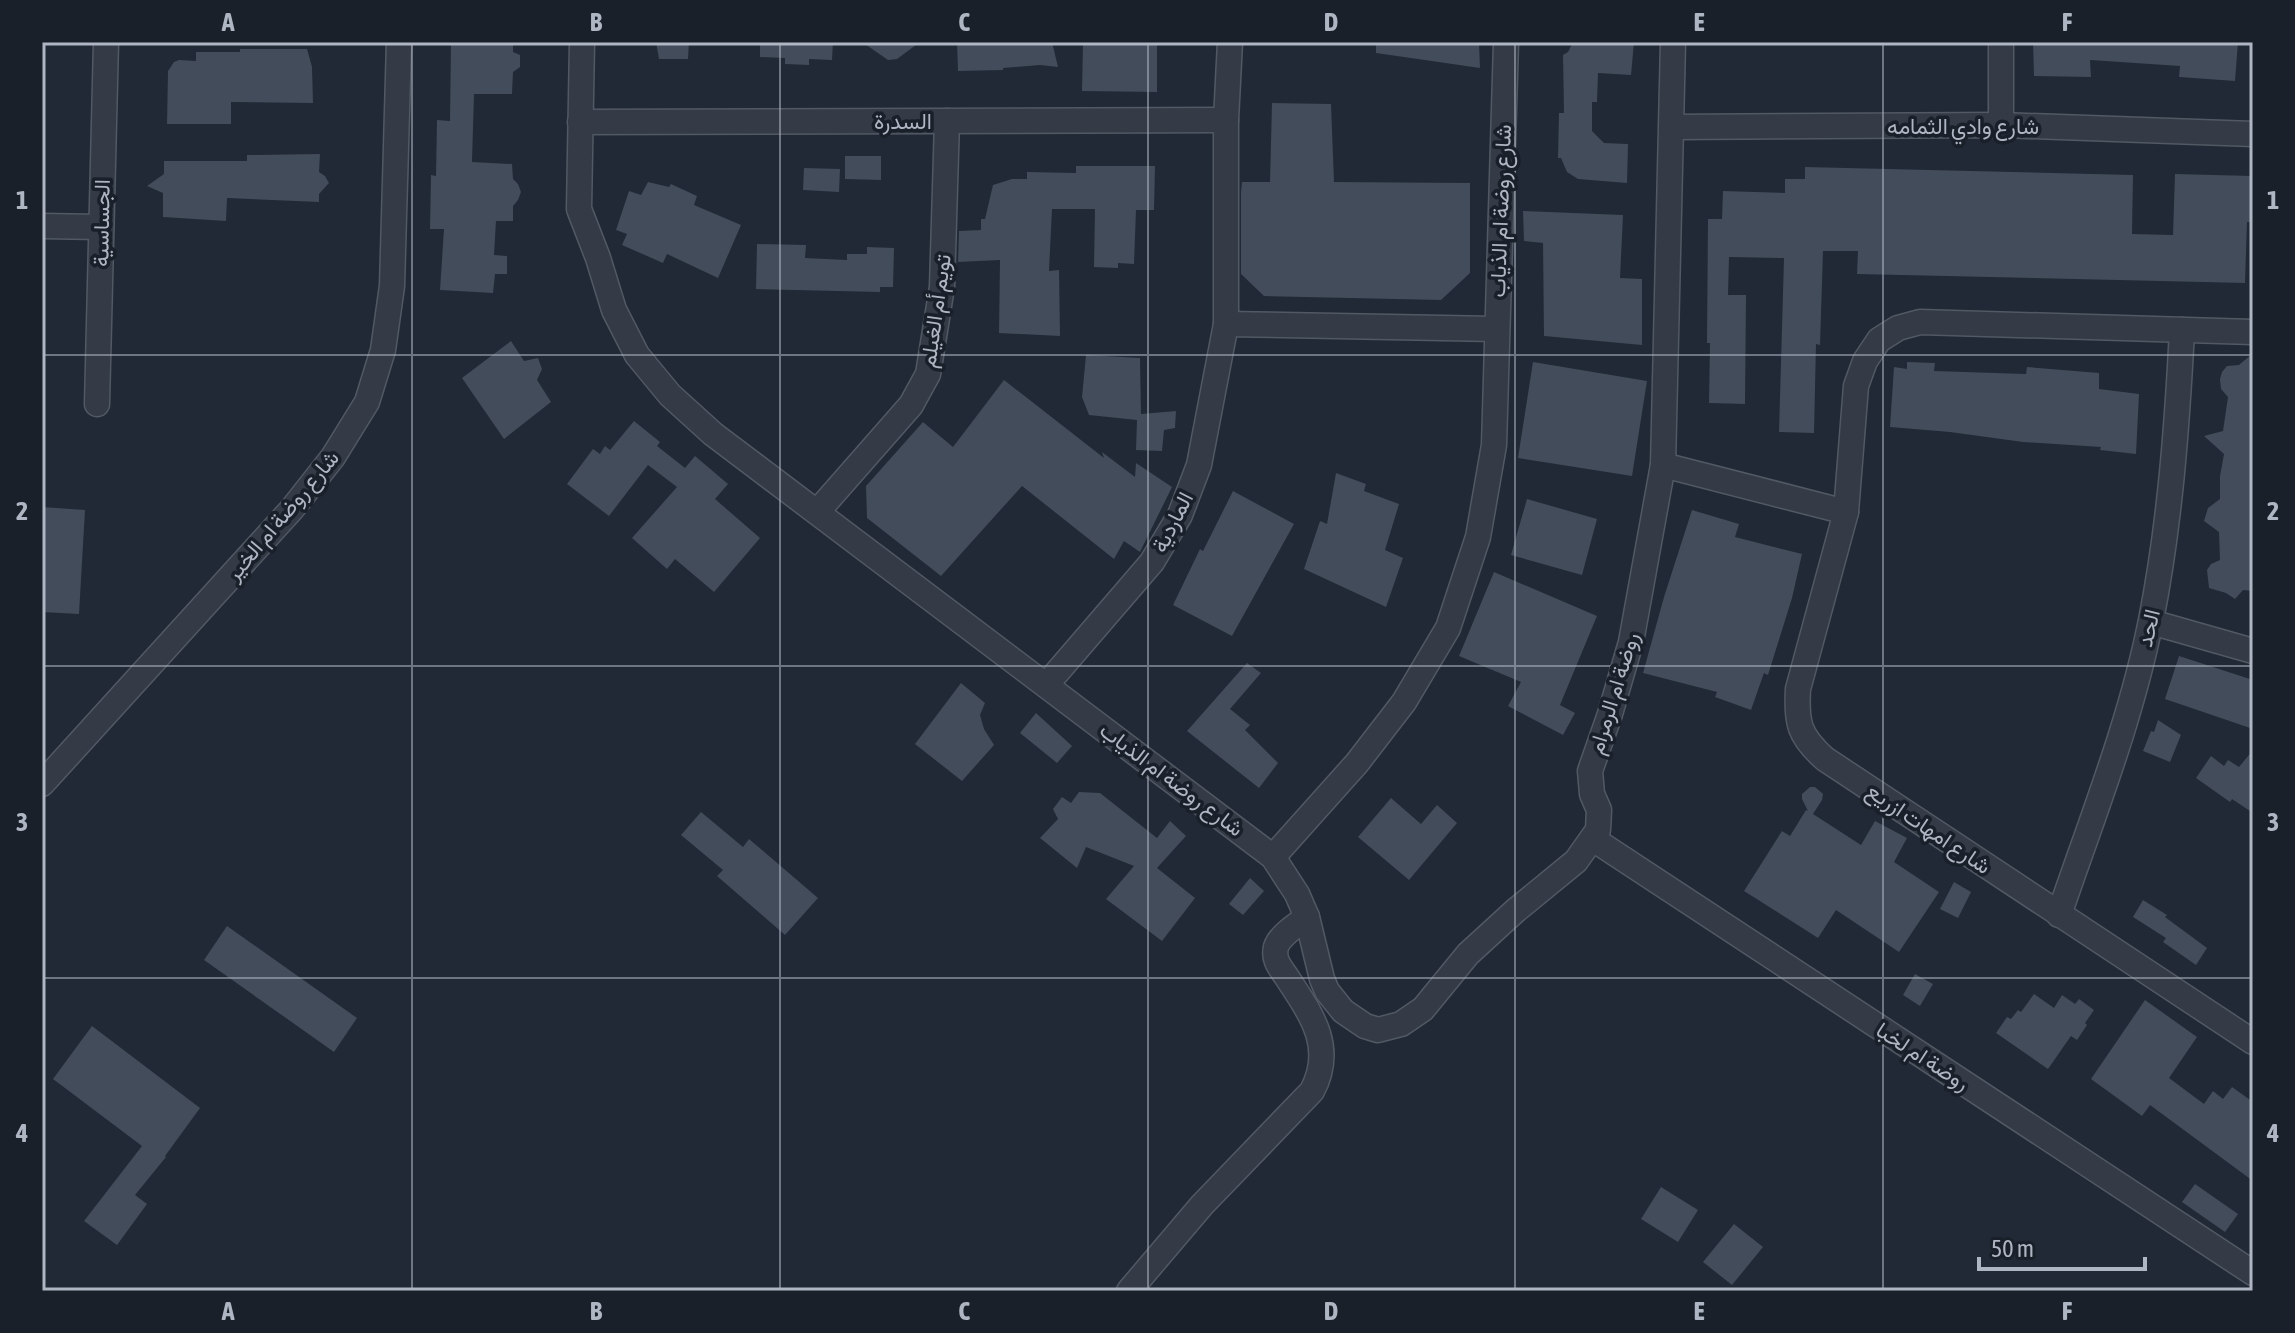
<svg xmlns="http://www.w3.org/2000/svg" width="2295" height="1333" font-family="'Asap Condensed',Vazirmatn,sans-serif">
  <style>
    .building { fill: #424c5a }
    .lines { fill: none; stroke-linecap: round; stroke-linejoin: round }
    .minor-casing { stroke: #515964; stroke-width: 27 }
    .minor { stroke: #343b46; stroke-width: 24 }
    .grid { fill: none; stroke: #aeb6c3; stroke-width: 2; stroke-opacity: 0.55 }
    .labels { text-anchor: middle; stroke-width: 7; stroke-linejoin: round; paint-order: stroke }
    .street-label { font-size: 22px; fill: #aeb6c3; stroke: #19202a }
    .neatline { fill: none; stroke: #aeb6c3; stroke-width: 3 }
    .grid-label { font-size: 26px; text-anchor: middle; font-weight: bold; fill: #aeb6c3 }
  </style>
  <rect width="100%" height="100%" fill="#202935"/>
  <g class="building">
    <polygon points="451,42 513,42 513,52 520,55 520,67 513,72 512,94 474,94 472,162 512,164 513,179 518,184 521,192 518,200 513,206 513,221 496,221 494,255 507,256 507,274 495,274 493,293 440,290 444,229 430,229 431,175 436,176 437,120 450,121"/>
    <polygon points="656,42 689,42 688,59 659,59"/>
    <polygon points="760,42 833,42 832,60 809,59 809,65 785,64 785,58 760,57"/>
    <polygon points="862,42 920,42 897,59 888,60"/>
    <polygon points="957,42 1052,42 1058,67 1040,65 1003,68 1003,70 958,71"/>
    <polygon points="1083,42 1157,43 1157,92 1082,91"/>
    <polygon points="1376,42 1479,43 1480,68 1376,53"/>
    <polygon points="1573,42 1634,42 1631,75 1598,73 1597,102 1592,102 1592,131 1604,143 1628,144 1627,183 1578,179 1567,172 1561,158 1558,158 1559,113 1564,113 1563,55 1568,52"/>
    <polygon points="2033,42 2238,42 2235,81 2179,77 2180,66 2090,60 2091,77 2034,76"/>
    <polygon points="240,49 307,49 312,67 313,103 231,102 231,124 167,124 168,71 174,62 179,60 196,61 196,52 240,52"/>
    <polygon points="1272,103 1331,104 1334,182 1470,183 1470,273 1441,300 1264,296 1241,274 1241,192 1242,182 1270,182"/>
    <polygon points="320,154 319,172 325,176 329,183 319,194 319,202 227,198 226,221 163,217 163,193 147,186 164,174 164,161 247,161 247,155"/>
    <polygon points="845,156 881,156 881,180 845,179"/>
    <polygon points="1076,166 1155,166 1154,210 1136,210 1134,264 1118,263 1118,268 1094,267 1095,209 1052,209 1049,271 1059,270 1060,336 999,333 1000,260 958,262 959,231 981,230 981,219 985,219 993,185 1012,179 1027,179 1027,172 1076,173"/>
    <polygon points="1805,167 2133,175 2132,234 2173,235 2175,174 2253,176 2253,222 2247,222 2245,283 1857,274 1858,251 1823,251 1820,345 1816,344 1814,433 1779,432 1784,258 1729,257 1728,295 1746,295 1745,404 1709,403 1710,343 1707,343 1708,219 1722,219 1723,191 1785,193 1785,179 1805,179"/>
    <polygon points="804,168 840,169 839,192 803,190"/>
    <polygon points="648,182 669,187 671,184 697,196 694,205 741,225 718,278 667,254 663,263 622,245 627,234 616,230 629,191 641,195"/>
    <polygon points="1523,211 1623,215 1620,278 1642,279 1642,345 1544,336 1543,243 1524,241"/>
    <polygon points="757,244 806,245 805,258 847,260 847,254 867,254 867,247 894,248 893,287 880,287 880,292 756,289"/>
    <polygon points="511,341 524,361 538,358 542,369 537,380 551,402 504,439 462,378"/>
    <polygon points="2253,353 2253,591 2243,590 2235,599 2226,593 2209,588 2207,570 2211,564 2220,560 2219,532 2204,521 2208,508 2220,499 2220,476 2224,454 2204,436 2223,431 2228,397 2221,389 2220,379 2222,372 2227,366 2239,365"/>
    <polygon points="1086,355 1140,358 1141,414 1176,411 1175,428 1164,430 1162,451 1136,450 1137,420 1089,415 1082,397"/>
    <polygon points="1533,362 1647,381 1632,476 1518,458"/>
    <polygon points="1907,362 1935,363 1934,371 2026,374 2027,367 2099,373 2099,389 2139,394 2136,454 2100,450 2101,447 2023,442 1950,432 1890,427 1894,367 1907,369"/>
    <polygon points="1004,380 1104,458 1102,452 1135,477 1136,463 1172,487 1140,552 1124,541 1114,559 1022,486 941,576 867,518 866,486 923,422 953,447"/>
    <polygon points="634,421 660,442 657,446 685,468 695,456 728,484 715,499 760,538 714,592 675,559 667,569 632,538 677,487 648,465 609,516 567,484 593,449 600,454 605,446 610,450"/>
    <polygon points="1336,473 1366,484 1364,491 1399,504 1385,550 1403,558 1386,607 1304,569 1320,521 1327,524"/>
    <polygon points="1233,491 1294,524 1232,636 1173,605 1200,549 1203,551"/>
    <polygon points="1527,499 1597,519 1582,575 1511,555"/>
    <polygon points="42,507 85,510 79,614 42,612"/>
    <polygon points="1692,510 1739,524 1735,537 1802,554 1792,598 1768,675 1764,673 1751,710 1715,697 1717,692 1643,673 1664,597"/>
    <polygon points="1494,572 1597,616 1560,705 1575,713 1563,735 1508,706 1521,682 1459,656"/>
    <polygon points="2179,656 2253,680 2253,729 2165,699"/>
    <polygon points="1247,663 1261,673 1230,709 1250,725 1245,730 1278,763 1259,788 1187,731"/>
    <polygon points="961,683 985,703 980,715 984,729 994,745 962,781 915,744"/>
    <polygon points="1036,713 1072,746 1057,763 1020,733"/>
    <polygon points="2158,720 2181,735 2170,762 2143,751 2151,731 2154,732"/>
    <polygon points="2253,750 2253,813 2232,799 2230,802 2196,778 2211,756 2224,766 2228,760 2239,767"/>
    <polygon points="1810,787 1815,787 1823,794 1822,800 1813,814 1861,845 1875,821 1907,838 1894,862 1939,892 1899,952 1836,910 1818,938 1744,891 1782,831 1790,836 1806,810 1808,811 1802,799 1802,794"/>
    <polygon points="1079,792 1100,793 1157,838 1170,821 1186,836 1157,868 1195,898 1162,941 1106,899 1134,866 1086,847 1077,868 1040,838 1058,819 1053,809 1062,797 1071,803"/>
    <polygon points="1391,798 1421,824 1437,805 1457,823 1409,880 1358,837"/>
    <polygon points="701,812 743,847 749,839 818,898 785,935 717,876 723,870 681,835"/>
    <polygon points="1250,878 1264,891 1243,915 1229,904"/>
    <polygon points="1954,882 1971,892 1958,918 1940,909"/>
    <polygon points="2143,900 2167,915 2165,917 2207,948 2196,965 2163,942 2166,938 2133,917"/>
    <polygon points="227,926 357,1018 334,1052 204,960"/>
    <polygon points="1915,974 1933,984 1920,1006 1903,995"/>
    <polygon points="2034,994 2054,1008 2062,995 2075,1004 2079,999 2094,1010 2085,1023 2087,1025 2077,1040 2071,1036 2048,1069 1996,1033 2007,1017 2011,1019 2018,1010 2021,1012"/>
    <polygon points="2145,1000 2197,1037 2169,1078 2204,1104 2213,1091 2223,1099 2232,1087 2253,1102 2253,1181 2150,1105 2142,1116 2091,1079"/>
    <polygon points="92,1026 200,1108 165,1156 166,1157 135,1195 147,1204 117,1245 84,1221 142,1146 53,1079"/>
    <polygon points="2195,1184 2238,1214 2225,1232 2182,1202"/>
    <polygon points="1661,1187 1698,1210 1678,1242 1641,1219"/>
    <polygon points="1734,1224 1763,1247 1732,1285 1703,1262"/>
  </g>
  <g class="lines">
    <g class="minor-casing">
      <g id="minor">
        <polyline points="582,42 579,209 598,258 614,310 637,355 670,395 713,434 1273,857 1297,894 1307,917 1322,979 1327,991 1343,1011 1365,1026 1378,1030 1401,1024 1423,1009 1468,954 1515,911 1576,861 1598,830 1599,810 1592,794 1590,771 1610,714 1631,642 1663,465 1673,42"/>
        <polyline points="580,122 1226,120"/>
        <polyline points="2001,125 2001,42"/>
        <polyline points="1672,127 2001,125 2253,134"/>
        <polyline points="42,226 101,227"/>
        <polyline points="1226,324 1496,329"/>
        <path d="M2253 332 1920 322 1898 328 1879 340 1865 361 1856 386 1846 512 1798 689C1796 723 1799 736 1825 759L2253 1042"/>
        <polyline points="97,404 106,42"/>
        <polyline points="1663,465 1846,512"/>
        <polyline points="818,511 911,405 928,374 942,287 947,121"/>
        <polyline points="2151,622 2253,651"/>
        <polyline points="1047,684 1152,562 1180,515 1199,465 1226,324 1226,120 1230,42"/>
        <polyline points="42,784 292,509 333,457 367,402 383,350 392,286 399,42"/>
        <polyline points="1593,839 2253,1273"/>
        <polyline points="1273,857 1357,763 1404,702 1448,628 1478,537 1494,445 1506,42"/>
        <path d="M2059 915C2092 818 2131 721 2151 620 2170 524 2177 427 2182 330"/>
        <path d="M1129 1291 1202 1205 1312 1091C1336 1046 1310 1013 1286 976 1279 966 1273 959 1276 947 1280 935 1297 925 1307 917"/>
      </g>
    </g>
    <use href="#minor" class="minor"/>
  </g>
  <path class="grid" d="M412 42V1291M780 42V1291M1148 42V1291M1515 42V1291M1883 42V1291M42 355H2253M42 666H2253M42 978H2253"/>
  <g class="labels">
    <g class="street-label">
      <text x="903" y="129">السدرة</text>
      <text x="1963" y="134">شارع وادي الثمامه</text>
      <text transform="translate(1500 211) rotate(-88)" y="8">شارع روضة ام الذياب</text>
      <text transform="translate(101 223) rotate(-89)" y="8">الجساسية</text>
      <text transform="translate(935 311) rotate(-82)" y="8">تويم أم الغيلم</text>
      <text transform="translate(282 515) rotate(-50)" y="8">شارع روضة ام الخير</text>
      <text transform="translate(1172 522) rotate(-63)" y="8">الماردية</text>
      <text transform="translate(2148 628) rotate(-77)" y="8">الحد</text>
      <text transform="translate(1613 693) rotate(-73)" y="8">روضة ام الرمرام</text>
      <text transform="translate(1172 779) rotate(37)" y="8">شارع روضة ام الذياب</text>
      <text transform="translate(1929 828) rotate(34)" y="8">شارع امهات ازريع</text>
      <text transform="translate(1923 1056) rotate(33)" y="8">روضة ام لخبا</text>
    </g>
  </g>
  <rect width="2295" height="1333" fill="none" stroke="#19202a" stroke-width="88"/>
  <path d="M1979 1257v12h166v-12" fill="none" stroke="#aeb6c3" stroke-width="4"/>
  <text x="1991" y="1257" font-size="24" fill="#aeb6c3" stroke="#19202a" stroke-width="6" paint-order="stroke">50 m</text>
  <rect x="44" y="44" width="2207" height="1245" class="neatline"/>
  <g class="grid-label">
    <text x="228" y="31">A</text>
    <text x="596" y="31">B</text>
    <text x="964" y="31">C</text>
    <text x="1331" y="31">D</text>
    <text x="1699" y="31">E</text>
    <text x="2067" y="31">F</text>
    <text x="22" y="209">1</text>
    <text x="2273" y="209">1</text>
    <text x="22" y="520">2</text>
    <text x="2273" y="520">2</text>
    <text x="22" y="831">3</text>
    <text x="2273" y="831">3</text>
    <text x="22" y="1142">4</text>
    <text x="2273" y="1142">4</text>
    <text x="228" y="1320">A</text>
    <text x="596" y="1320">B</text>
    <text x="964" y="1320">C</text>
    <text x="1331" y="1320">D</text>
    <text x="1699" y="1320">E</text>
    <text x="2067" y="1320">F</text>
  </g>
</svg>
